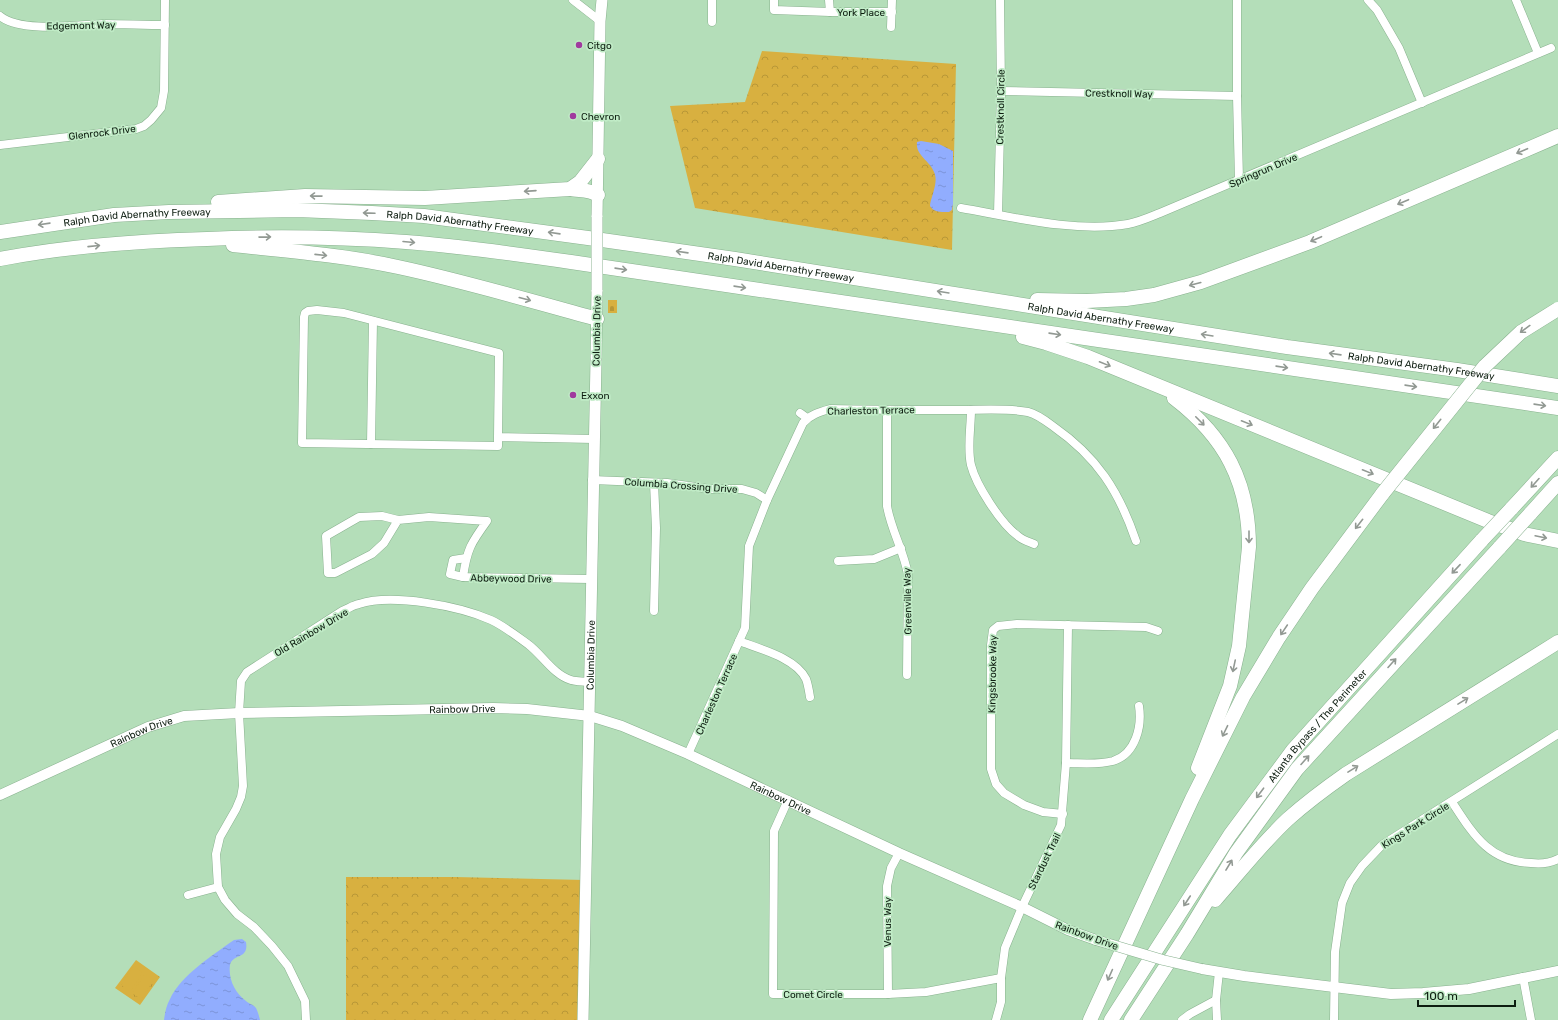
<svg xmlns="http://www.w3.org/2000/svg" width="1558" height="1020" font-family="Rubik,sans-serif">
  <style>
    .grass { fill: url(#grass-tufts) }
    .forest { fill: url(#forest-crowns) }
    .cemetery { fill: url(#cemetery-stones) }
    .pitch { fill: #d8b040 }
    .water { fill: url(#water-ripples) }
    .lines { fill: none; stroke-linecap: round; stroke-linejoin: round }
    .minor-casing { stroke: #88b18e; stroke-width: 9 }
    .tertiary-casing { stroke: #88b18e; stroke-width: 11 }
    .secondary-casing { stroke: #88b18e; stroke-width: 12 }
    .motorway-casing { stroke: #88b18e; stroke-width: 15 }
    .minor { stroke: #fff; stroke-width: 8 }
    .tertiary { stroke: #fff; stroke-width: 10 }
    .secondary { stroke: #fff; stroke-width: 11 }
    .motorway { stroke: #fff; stroke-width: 14 }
    .tertiary-bridge-casing { stroke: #88b18e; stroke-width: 11; stroke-linecap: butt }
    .secondary-bridge-casing { stroke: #88b18e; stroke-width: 12; stroke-linecap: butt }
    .motorway-bridge-casing { stroke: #88b18e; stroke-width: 15; stroke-linecap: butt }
    .tertiary-bridge { stroke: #fff; stroke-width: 10 }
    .secondary-bridge { stroke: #fff; stroke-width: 11 }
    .motorway-bridge { stroke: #fff; stroke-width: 14 }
    .oneway { stroke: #929993 }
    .poi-dot { fill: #a03a9e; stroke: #c0ebc6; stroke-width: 1.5 }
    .labels { text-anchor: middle; stroke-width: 3.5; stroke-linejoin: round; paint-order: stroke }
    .street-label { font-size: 10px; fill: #0d1d10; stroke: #c0ebc6 }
    .poi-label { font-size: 10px; fill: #0d1d10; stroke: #c0ebc6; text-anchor: start }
  </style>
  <defs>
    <pattern id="grass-tufts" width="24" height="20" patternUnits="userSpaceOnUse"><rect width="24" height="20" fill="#d8b040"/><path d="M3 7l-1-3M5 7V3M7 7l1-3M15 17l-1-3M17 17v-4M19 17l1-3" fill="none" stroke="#b89737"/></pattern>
    <pattern id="forest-crowns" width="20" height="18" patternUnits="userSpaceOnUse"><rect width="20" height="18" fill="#d8b040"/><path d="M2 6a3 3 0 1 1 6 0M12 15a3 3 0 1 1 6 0" fill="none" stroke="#b89737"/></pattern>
    <pattern id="cemetery-stones" width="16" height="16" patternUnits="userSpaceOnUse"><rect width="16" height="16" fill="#d8b040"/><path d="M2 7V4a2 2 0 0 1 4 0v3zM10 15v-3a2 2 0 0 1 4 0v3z" fill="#b89737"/></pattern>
    <pattern id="water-ripples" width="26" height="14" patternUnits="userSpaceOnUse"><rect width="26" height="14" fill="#91adfe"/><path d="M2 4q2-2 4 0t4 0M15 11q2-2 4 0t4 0" fill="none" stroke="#7c94d9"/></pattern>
  </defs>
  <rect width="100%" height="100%" fill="#b4deb9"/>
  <polygon class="grass" points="136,960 160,977 140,1005 115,988"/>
  <g class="forest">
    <polygon points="762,51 956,64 952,250 695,208 670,106 745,102"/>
    <polygon points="346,877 455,877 585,880 580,1020 346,1020"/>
  </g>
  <rect class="cemetery" x="608" y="300" width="9" height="13"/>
  <g class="pitch">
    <polygon points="134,966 143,973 130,991 121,985"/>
    <polygon points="145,974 154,980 141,999 132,993"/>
  </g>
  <g class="water">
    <path d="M921 141 939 144 953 151V204L952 210 949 212C942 212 934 213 930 206 931 196 939 182 934 172 930 161 915 155 917 142Z"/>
    <path d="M242 939 246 942C249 960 233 953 230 965 228 979 235 993 246 1001 249 1004 253 1004 256 1008 258 1012 259 1016 260 1020H164C165 1013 166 1006 170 999 181 975 213 955 234 940Z"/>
  </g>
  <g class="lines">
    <g class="minor-casing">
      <g id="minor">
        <polyline points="573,0 600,21"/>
        <polyline points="774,0 774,10 830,12 892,12"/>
        <polyline points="829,0 830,12"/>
        <polyline points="1237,0 1237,96 1239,180"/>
        <polyline points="1368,0 1377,10 1399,48 1422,103"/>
        <polyline points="1516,0 1538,53"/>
        <path d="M0 16C21 33 76 25 103 24 124 24 144 25 165 25"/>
        <polyline points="712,22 712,0"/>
        <polyline points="891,27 892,0"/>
        <polyline points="1001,91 1237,96"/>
        <polyline points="0,145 136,129 144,126 151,120 161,108 164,91 165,0"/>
        <path d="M961 208C1013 217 1076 233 1128 224 1139 222 1150 217 1160 213L1551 48"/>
        <polyline points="998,214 1001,91 1000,0"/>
        <path d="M887 410V506C891 530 904 551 908 575L907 675"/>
        <path d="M971 410C971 427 967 448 971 465 976 485 1001 524 1018 536 1022 540 1029 542 1034 544"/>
        <polyline points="800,413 807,418"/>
        <polyline points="498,437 498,446 302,443 304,317 305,313 308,311 317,310 344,313 499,353 498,437 594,439"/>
        <polyline points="371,444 373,321"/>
        <polyline points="592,480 667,483 710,489 742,489 756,493 767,500"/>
        <path d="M398 520 384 543 372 554 335 573H328L326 536 359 517 382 516 398 520 429 517 487 521C471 543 467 549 463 577L591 579"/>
        <polyline points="838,561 874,559 901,548"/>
        <polyline points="463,577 450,574 453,560 466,558"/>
        <polyline points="654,611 656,528 654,483"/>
        <path d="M739 641C760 649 796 658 806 679 808 684 809 691 810 697"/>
        <path d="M688 754 745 628 749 546 767 500 803 423C810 415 819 412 830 409 873 410 917 410 961 410 979 410 1010 408 1028 412 1037 414 1046 421 1054 427 1097 457 1119 491 1136 541"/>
        <path d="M1066 763C1081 763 1098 765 1113 761 1136 754 1142 726 1139 706"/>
        <polyline points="788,800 774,831 773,994 888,994 926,992 1001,978"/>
        <path d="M1452 802C1473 834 1489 862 1531 863 1539 864 1550 863 1558 859"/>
        <polyline points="1063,814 1043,812 1024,805 1004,793 996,784 991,769 991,645 993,630 998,626 1017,624 1146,627 1158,631"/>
        <polyline points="188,895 218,887"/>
        <polyline points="1523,977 1531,1020"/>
        <polyline points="888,994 887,886 891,868 899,853"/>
        <path d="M306 1020 305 1001 288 966 272 946 254 927 237 914 225 900 218 887 216 854 220 837 236 809 241 797 243 786 239 713 241 681 247 672 342 611C348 609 353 605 359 604 392 593 459 606 491 620 504 626 518 637 529 645 543 656 554 675 571 680 577 682 583 681 589 682"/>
        <polyline points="996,1020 1001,1002 1001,978 1005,948 1022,907 1061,825 1066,763 1068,625"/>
        <polyline points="1182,1020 1190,1014 1216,1000"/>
        <polyline points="1217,1020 1216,1000 1219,972"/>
        <polyline points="1334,1020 1335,952 1342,903 1350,883 1362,866 1382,845 1558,734"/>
      </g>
    </g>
    <g class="tertiary-casing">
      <g id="tertiary">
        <path id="s1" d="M0 795 148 727 184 716 239 713 493 708 527 709 590 716 622 726 688 754 899 853 1022 907 1068 930 1096 940"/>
        <polyline points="1202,969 1244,976 1391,994 1423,993 1469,989 1558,971"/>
      </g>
    </g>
    <g class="secondary-casing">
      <g id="secondary">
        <polyline points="597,217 600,21 602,0"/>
        <polyline points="596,358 597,290"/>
        <path id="s2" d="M583 1020 596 361"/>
      </g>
    </g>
    <g class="motorway-casing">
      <g id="motorway">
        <path d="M570 189C580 191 588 189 598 195"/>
        <polyline points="218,202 305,196 425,198 570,189 580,182 598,159"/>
        <path id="s3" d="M0 232 114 215 169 212 297 210 372 213 424 216 588 238 735 259 1287 347 1457 370 1558 386"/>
        <path d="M233 245C287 251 344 255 398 267 464 281 531 301 597 319"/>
        <path d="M0 259C68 246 138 241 207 239 274 236 340 237 406 242 461 246 516 254 571 262L1558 408"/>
        <polyline points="1037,300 1087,301 1126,299 1154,295 1201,282 1310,242 1558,136"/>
        <polyline points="1023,337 1046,343 1088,357 1488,521 1524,534 1558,541"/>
        <path d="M1174 398C1225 437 1249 482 1249 547L1239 646 1230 686 1198 768"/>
        <polyline points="1511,509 1558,458"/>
        <polyline points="1530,514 1558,483"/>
        <path d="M1215 900C1239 873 1261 844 1288 819 1306 803 1326 788 1346 774L1558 642"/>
        <polyline points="1090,1020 1192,799 1243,697 1279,637 1312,588 1383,493"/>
        <path id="s4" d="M1111 1020 1230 835 1293 750 1482 540"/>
        <polyline points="1131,1020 1187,934 1236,853 1297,769 1500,547"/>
      </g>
    </g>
    <use href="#minor" class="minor"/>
    <use href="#tertiary" class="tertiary"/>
    <use href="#secondary" class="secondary"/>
    <use href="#motorway" class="motorway"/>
    <g class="tertiary-bridge-casing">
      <polyline id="tertiary-bridge" points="1096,940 1163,960 1202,969"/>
    </g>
    <g class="secondary-bridge-casing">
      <polyline id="secondary-bridge" points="597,290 597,217"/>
    </g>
    <g class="motorway-bridge-casing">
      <g id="motorway-bridge">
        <polyline points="1383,493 1485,366 1521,332 1558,309"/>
        <polyline points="1482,540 1511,509"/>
        <polyline points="1500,547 1530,514"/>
      </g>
    </g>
    <use href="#tertiary-bridge" class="tertiary-bridge"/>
    <use href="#secondary-bridge" class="secondary-bridge"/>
    <use href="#motorway-bridge" class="motorway-bridge"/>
  </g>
  <defs><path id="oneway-shaft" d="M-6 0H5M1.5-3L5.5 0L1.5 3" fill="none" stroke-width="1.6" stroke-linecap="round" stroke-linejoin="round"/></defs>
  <g class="oneway">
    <use href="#oneway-shaft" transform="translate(1522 151) rotate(157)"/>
    <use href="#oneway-shaft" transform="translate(530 191) rotate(176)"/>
    <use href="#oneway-shaft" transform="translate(316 196) rotate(-179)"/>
    <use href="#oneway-shaft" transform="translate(1403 202) rotate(157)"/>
    <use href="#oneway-shaft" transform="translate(369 213) rotate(-178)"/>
    <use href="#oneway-shaft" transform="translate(44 224) rotate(172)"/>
    <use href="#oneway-shaft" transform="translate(554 233) rotate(-172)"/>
    <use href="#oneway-shaft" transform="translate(265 237) rotate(-1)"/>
    <use href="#oneway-shaft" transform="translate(1316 239) rotate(157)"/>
    <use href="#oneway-shaft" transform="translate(409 242) rotate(5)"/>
    <use href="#oneway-shaft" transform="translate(94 246) rotate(-6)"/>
    <use href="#oneway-shaft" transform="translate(682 252) rotate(-172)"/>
    <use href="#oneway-shaft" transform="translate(321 255) rotate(6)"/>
    <use href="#oneway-shaft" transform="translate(621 269) rotate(8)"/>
    <use href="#oneway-shaft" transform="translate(1195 284) rotate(165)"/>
    <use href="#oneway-shaft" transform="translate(740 287) rotate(8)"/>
    <use href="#oneway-shaft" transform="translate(943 292) rotate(-171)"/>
    <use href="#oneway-shaft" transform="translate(525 299) rotate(15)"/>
    <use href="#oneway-shaft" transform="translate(1525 329) rotate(144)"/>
    <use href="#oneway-shaft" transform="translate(1055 334) rotate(8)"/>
    <use href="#oneway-shaft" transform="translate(1207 335) rotate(-171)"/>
    <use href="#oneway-shaft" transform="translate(1335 354) rotate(-172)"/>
    <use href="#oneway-shaft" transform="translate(1105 364) rotate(22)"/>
    <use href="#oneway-shaft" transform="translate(1282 367) rotate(8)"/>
    <use href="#oneway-shaft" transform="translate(1411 386) rotate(8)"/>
    <use href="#oneway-shaft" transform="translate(1540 405) rotate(8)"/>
    <use href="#oneway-shaft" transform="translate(1200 421) rotate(45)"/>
    <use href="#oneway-shaft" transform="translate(1247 423) rotate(22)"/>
    <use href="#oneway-shaft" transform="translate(1437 424) rotate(129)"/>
    <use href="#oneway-shaft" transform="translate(1368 472) rotate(22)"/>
    <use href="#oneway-shaft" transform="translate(1535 483) rotate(132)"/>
    <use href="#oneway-shaft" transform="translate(1359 524) rotate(128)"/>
    <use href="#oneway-shaft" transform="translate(1249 537) rotate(90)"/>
    <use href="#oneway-shaft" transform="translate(1541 537) rotate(12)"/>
    <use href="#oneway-shaft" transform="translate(1456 569) rotate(133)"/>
    <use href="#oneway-shaft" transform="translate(1284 630) rotate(124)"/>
    <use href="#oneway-shaft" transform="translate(1392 663) rotate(-48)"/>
    <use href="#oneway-shaft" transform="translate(1234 666) rotate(102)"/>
    <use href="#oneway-shaft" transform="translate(1463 701) rotate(-32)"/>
    <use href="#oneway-shaft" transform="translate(1225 731) rotate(116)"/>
    <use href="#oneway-shaft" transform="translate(1305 760) rotate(-48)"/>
    <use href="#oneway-shaft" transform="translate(1353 769) rotate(-32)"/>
    <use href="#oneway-shaft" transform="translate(1260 793) rotate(127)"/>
    <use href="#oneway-shaft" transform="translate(1229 865) rotate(-59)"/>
    <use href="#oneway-shaft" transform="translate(1187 901) rotate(123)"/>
    <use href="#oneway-shaft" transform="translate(1110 975) rotate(114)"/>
  </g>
  <g class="poi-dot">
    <circle cx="579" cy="45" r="4"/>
    <circle cx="573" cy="116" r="4"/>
    <circle cx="573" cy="395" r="4"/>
  </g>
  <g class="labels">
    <g class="street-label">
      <text x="861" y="16">York Place</text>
      <text transform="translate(81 25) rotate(-1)" y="4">Edgemont Way</text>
      <text transform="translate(1119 93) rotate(1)" y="4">Crestknoll Way</text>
      <text transform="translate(1000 107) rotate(-89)" y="4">Crestknoll Circle</text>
      <text transform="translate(102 132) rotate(-7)" y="4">Glenrock Drive</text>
      <text transform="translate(1263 170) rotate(-23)" y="4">Springrun Drive</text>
      <text dy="4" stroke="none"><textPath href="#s3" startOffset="138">Ralph David Abernathy Freeway</textPath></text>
      <text dy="4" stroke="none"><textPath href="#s3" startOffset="462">Ralph David Abernathy Freeway</textPath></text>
      <text dy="4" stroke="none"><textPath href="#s3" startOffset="786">Ralph David Abernathy Freeway</textPath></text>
      <text dy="4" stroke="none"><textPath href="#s3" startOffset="1110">Ralph David Abernathy Freeway</textPath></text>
      <text transform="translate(596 331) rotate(-89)" y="4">Columbia Drive</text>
      <text dy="4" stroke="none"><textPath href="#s3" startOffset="1434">Ralph David Abernathy Freeway</textPath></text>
      <text transform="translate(871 410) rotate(-1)" y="4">Charleston Terrace</text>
      <text transform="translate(681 485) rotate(4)" y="4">Columbia Crossing Drive</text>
      <text transform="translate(511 578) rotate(1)" y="4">Abbeywood Drive</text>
      <text transform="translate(907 601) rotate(-91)" y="4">Greenville Way</text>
      <text transform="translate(311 632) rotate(-31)" y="4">Old Rainbow Drive</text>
      <text dy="4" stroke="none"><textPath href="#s2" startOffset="365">Columbia Drive</textPath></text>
      <text transform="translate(992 674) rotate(-89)" y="4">Kingsbrooke Way</text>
      <text transform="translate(716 694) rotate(-66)" y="4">Charleston Terrace</text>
      <text dy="4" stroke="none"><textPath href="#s1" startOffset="479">Rainbow Drive</textPath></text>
      <text dy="4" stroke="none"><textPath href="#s4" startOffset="360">Atlanta Bypass / The Perimeter</textPath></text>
      <text dy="4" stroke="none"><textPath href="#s1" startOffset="155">Rainbow Drive</textPath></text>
      <text dy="4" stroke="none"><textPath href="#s1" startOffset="815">Rainbow Drive</textPath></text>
      <text transform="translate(1415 825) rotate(-32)" y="4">Kings Park Circle</text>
      <text transform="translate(1044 861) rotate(-64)" y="4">Stardust Trail</text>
      <text transform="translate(887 922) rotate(-90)" y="4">Venus Way</text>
      <text transform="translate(1087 935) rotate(20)" y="4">Rainbow Drive</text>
      <text x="813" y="998">Comet Circle</text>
    </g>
    <g class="poi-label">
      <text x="587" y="49">Citgo</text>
      <text x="581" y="120">Chevron</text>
      <text x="581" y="399">Exxon</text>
    </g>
  </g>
  <path d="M1418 1000v6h97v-6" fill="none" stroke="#0d1d10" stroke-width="2"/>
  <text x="1424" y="1000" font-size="12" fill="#0d1d10" stroke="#c0ebc6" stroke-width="3" paint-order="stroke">100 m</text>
</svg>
